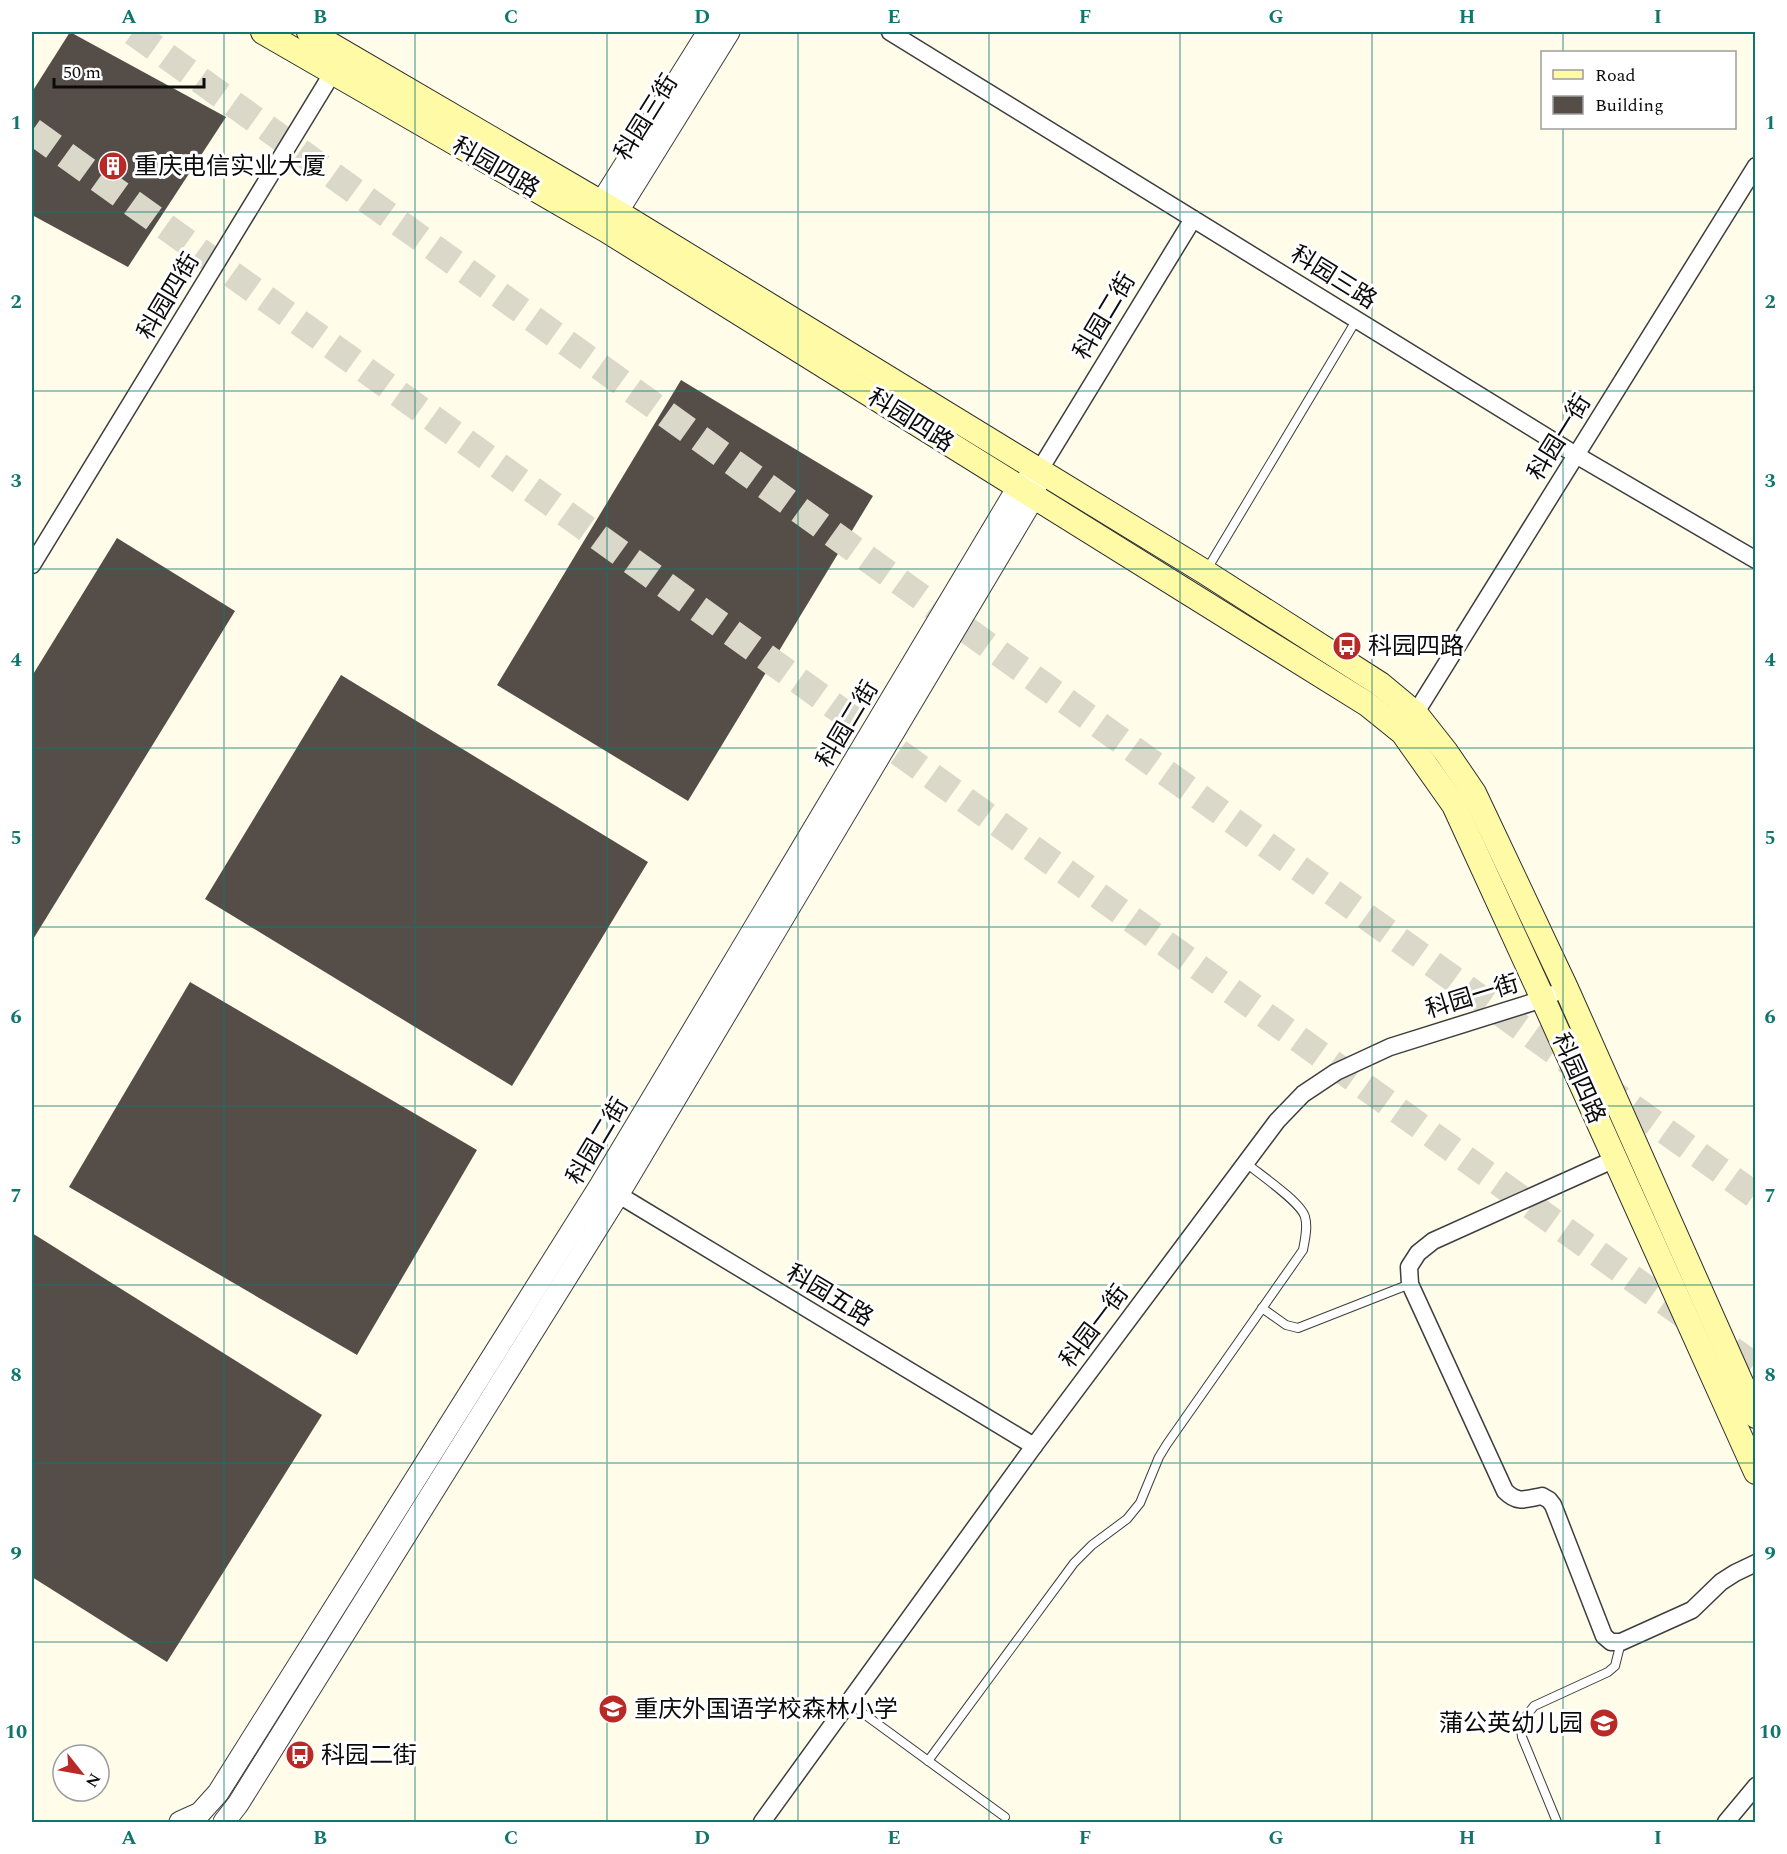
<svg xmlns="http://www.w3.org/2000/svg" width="1787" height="1854" font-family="Spectral,'Noto Sans SC',serif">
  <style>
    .building { fill: #544d48 }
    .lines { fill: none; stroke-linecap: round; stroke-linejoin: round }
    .trunk-tunnel { stroke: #dad8c9; stroke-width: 27; stroke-dasharray: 27 14; stroke-linecap: butt }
    .service-casing { stroke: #3e3e3e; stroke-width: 10 }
    .minor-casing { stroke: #3e3e3e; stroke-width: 19 }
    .tertiary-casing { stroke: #3e3e3e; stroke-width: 23 }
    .secondary-casing { stroke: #2d2d2d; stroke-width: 26 }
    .service { stroke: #fff; stroke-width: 8 }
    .minor { stroke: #fff; stroke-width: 16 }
    .tertiary { stroke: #fff; stroke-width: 21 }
    .secondary { stroke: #fefaa6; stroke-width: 24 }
    .grid { fill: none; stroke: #0f766e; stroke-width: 1.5; stroke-opacity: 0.55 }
    .labels { text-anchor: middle; stroke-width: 6; stroke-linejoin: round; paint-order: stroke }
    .street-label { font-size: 24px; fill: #0b0b0b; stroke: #fff }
    .poi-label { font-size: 24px; fill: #0b0b0b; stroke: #fff; text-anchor: start }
    .neatline { fill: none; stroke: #0f766e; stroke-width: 2 }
    .grid-label { font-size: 20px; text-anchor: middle; font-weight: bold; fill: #0f766e }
  </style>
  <rect width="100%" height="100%" fill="#fffcea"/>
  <g class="building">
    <polygon points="70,32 226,117 128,267 32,215 32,92"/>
    <polygon points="681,380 873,496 688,801 497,685"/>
    <polygon points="117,538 235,611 32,941 32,676"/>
    <polygon points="341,675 648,862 512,1086 205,899"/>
    <polygon points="190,982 477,1150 357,1355 69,1187"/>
    <polygon points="32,1233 322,1415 167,1662 32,1577"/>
  </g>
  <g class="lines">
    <g class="trunk-tunnel">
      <polyline points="133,32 1756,1196"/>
      <polyline points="32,131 1756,1367"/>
    </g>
    <g class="service-casing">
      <g id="service">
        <polyline points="1206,571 1357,319"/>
        <polyline points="1262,1308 1286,1325 1298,1328 1410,1284"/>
        <polyline points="849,1703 1005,1817"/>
        <path d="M928 1761 1074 1563 1092 1545 1127 1519 1140 1503 1159 1457 1167 1444 1303 1250C1305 1239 1308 1227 1305 1217 1301 1202 1259 1174 1246 1163"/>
        <polyline points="1557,1822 1522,1737 1521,1729 1524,1719 1534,1706 1608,1672 1615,1666 1621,1642"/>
      </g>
    </g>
    <g class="minor-casing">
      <g id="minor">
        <polyline points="890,32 1576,455 1756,560"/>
        <polyline points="1039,471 1193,219"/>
        <polyline points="32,565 338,64"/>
        <polyline points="1410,722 1756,166"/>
        <path d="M1615 1159 1433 1241 1418 1253 1409 1267 1410 1284 1505 1491C1518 1504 1526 1499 1542 1496L1549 1500 1553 1505 1604 1636 1611 1642H1621L1692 1610 1721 1582 1735 1573 1756 1563"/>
        <polyline points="609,1189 1034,1446"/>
        <polyline points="762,1822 1034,1446 1277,1121 1303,1094 1336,1072 1390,1047 1543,999 1553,994"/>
        <polyline points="1726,1822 1756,1786"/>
      </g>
    </g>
    <g class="tertiary-casing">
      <g id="tertiary">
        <polyline points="592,217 708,32"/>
        <polyline points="610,224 729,32"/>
        <polyline points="180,1822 200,1813 218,1793 601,1184 1018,487 1031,477"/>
        <polyline points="224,1822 238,1804 618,1195 1034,497 1037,480"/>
      </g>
    </g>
    <g class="secondary-casing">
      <g id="secondary">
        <polyline points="263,32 606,230 1367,704 1403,733 1454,805 1543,999 1756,1472"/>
        <polyline points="309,32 617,212 1205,572 1380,684 1416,714 1446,752 1474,793 1566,988 1756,1416"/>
      </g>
    </g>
    <use href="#service" class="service"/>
    <use href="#minor" class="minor"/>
    <use href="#tertiary" class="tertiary"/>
    <use href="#secondary" class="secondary"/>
  </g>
  <path class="grid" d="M224 32V1822M415 32V1822M607 32V1822M798 32V1822M989 32V1822M1180 32V1822M1372 32V1822M1563 32V52M1563 128V1822M32 212H1756M32 391H1756M32 569H1756M32 748H1756M32 927H1756M32 1106H1756M32 1285H1756M32 1463H1756M32 1642H1756"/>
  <defs>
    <g id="building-disc" transform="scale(1.5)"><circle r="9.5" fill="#b92926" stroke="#fff"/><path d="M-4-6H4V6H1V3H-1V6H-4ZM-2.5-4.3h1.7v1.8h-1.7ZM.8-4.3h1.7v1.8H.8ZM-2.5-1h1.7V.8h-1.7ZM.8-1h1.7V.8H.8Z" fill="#fff"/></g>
    <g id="bus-disc" transform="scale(1.5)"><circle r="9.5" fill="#b92926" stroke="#fff"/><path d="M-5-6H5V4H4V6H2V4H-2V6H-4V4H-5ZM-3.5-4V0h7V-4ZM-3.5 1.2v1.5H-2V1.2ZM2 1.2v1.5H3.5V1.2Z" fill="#fff"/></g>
    <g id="school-disc" transform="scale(1.5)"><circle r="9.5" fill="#b92926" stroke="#fff"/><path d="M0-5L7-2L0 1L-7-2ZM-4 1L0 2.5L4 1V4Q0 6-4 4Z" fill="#fff"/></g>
  </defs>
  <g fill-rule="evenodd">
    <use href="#building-disc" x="113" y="166"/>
    <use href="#bus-disc" x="1347" y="646"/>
    <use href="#school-disc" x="613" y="1709"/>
    <use href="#school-disc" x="1604" y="1723"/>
    <use href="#bus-disc" x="300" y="1755"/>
  </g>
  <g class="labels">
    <g class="street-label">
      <text transform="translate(646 117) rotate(-58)" y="8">科园三街</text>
      <text transform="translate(496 167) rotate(30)" y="8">科园四路</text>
      <text transform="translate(1334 277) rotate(32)" y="8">科园三路</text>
      <text transform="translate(168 296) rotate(-59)" y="8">科园四街</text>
      <text transform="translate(1104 316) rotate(-59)" y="8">科园二街</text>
      <text transform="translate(911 420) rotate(32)" y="8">科园四路</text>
      <text transform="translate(1559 437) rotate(-58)" y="8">科园一街</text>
      <text transform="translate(847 724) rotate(-59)" y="8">科园二街</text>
      <text transform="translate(1472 996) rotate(-17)" y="8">科园一街</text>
      <text transform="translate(1579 1078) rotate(66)" y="8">科园四路</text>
      <text transform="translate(597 1141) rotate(-59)" y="8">科园二街</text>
      <text transform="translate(830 1295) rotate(31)" y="8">科园五路</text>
      <text transform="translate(1094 1326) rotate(-53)" y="8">科园一街</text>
    </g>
    <g class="poi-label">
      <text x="134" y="174">重庆电信实业大厦</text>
      <text x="1368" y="654">科园四路</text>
      <text x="634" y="1717">重庆外国语学校森林小学</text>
      <text x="1583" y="1731" text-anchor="end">蒲公英幼儿园</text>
      <text x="321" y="1763">科园二街</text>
    </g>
  </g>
  <rect width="1787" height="1854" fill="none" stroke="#ffffff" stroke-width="66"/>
  <rect x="1541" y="51" width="195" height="78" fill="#ffffff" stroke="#9d9d9d" stroke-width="1.5"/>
  <rect x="1553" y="70" width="30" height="9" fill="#fefaa6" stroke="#9d9d9d" stroke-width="1.5"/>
  <text x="1595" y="81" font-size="18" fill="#0b0b0b">Road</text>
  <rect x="1553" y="96" width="30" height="18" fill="#544d48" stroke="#9d9d9d" stroke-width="1.5"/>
  <text x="1595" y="111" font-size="18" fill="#0b0b0b">Building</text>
  <g transform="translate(81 1773) rotate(121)"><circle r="28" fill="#ffffff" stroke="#9d9d9d" stroke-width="1.5"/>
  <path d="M0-4.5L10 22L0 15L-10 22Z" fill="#b92926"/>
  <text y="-9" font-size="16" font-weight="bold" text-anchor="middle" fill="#0b0b0b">N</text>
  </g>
  <path d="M54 78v9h150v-9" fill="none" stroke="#0b0b0b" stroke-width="3"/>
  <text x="63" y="78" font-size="18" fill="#0b0b0b" stroke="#ffffff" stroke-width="4.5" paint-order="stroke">50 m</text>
  <rect x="33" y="33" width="1721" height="1788" class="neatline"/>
  <g class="grid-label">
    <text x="129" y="23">A</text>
    <text x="320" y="23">B</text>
    <text x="511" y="23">C</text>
    <text x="702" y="23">D</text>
    <text x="894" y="23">E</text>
    <text x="1085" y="23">F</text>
    <text x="1276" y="23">G</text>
    <text x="1467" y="23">H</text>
    <text x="1658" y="23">I</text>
    <text x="16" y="129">1</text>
    <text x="1770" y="129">1</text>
    <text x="16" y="308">2</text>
    <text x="1770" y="308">2</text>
    <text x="16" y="487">3</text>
    <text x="1770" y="487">3</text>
    <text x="16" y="666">4</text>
    <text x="1770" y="666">4</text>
    <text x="16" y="844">5</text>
    <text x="1770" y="844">5</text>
    <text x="16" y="1023">6</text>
    <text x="1770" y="1023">6</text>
    <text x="16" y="1202">7</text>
    <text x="1770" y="1202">7</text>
    <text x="16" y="1381">8</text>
    <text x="1770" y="1381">8</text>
    <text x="16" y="1560">9</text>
    <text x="1770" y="1560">9</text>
    <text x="16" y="1738">10</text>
    <text x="1770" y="1738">10</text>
    <text x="129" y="1844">A</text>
    <text x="320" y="1844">B</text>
    <text x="511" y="1844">C</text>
    <text x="702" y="1844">D</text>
    <text x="894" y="1844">E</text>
    <text x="1085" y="1844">F</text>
    <text x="1276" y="1844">G</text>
    <text x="1467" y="1844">H</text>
    <text x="1658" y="1844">I</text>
  </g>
</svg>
